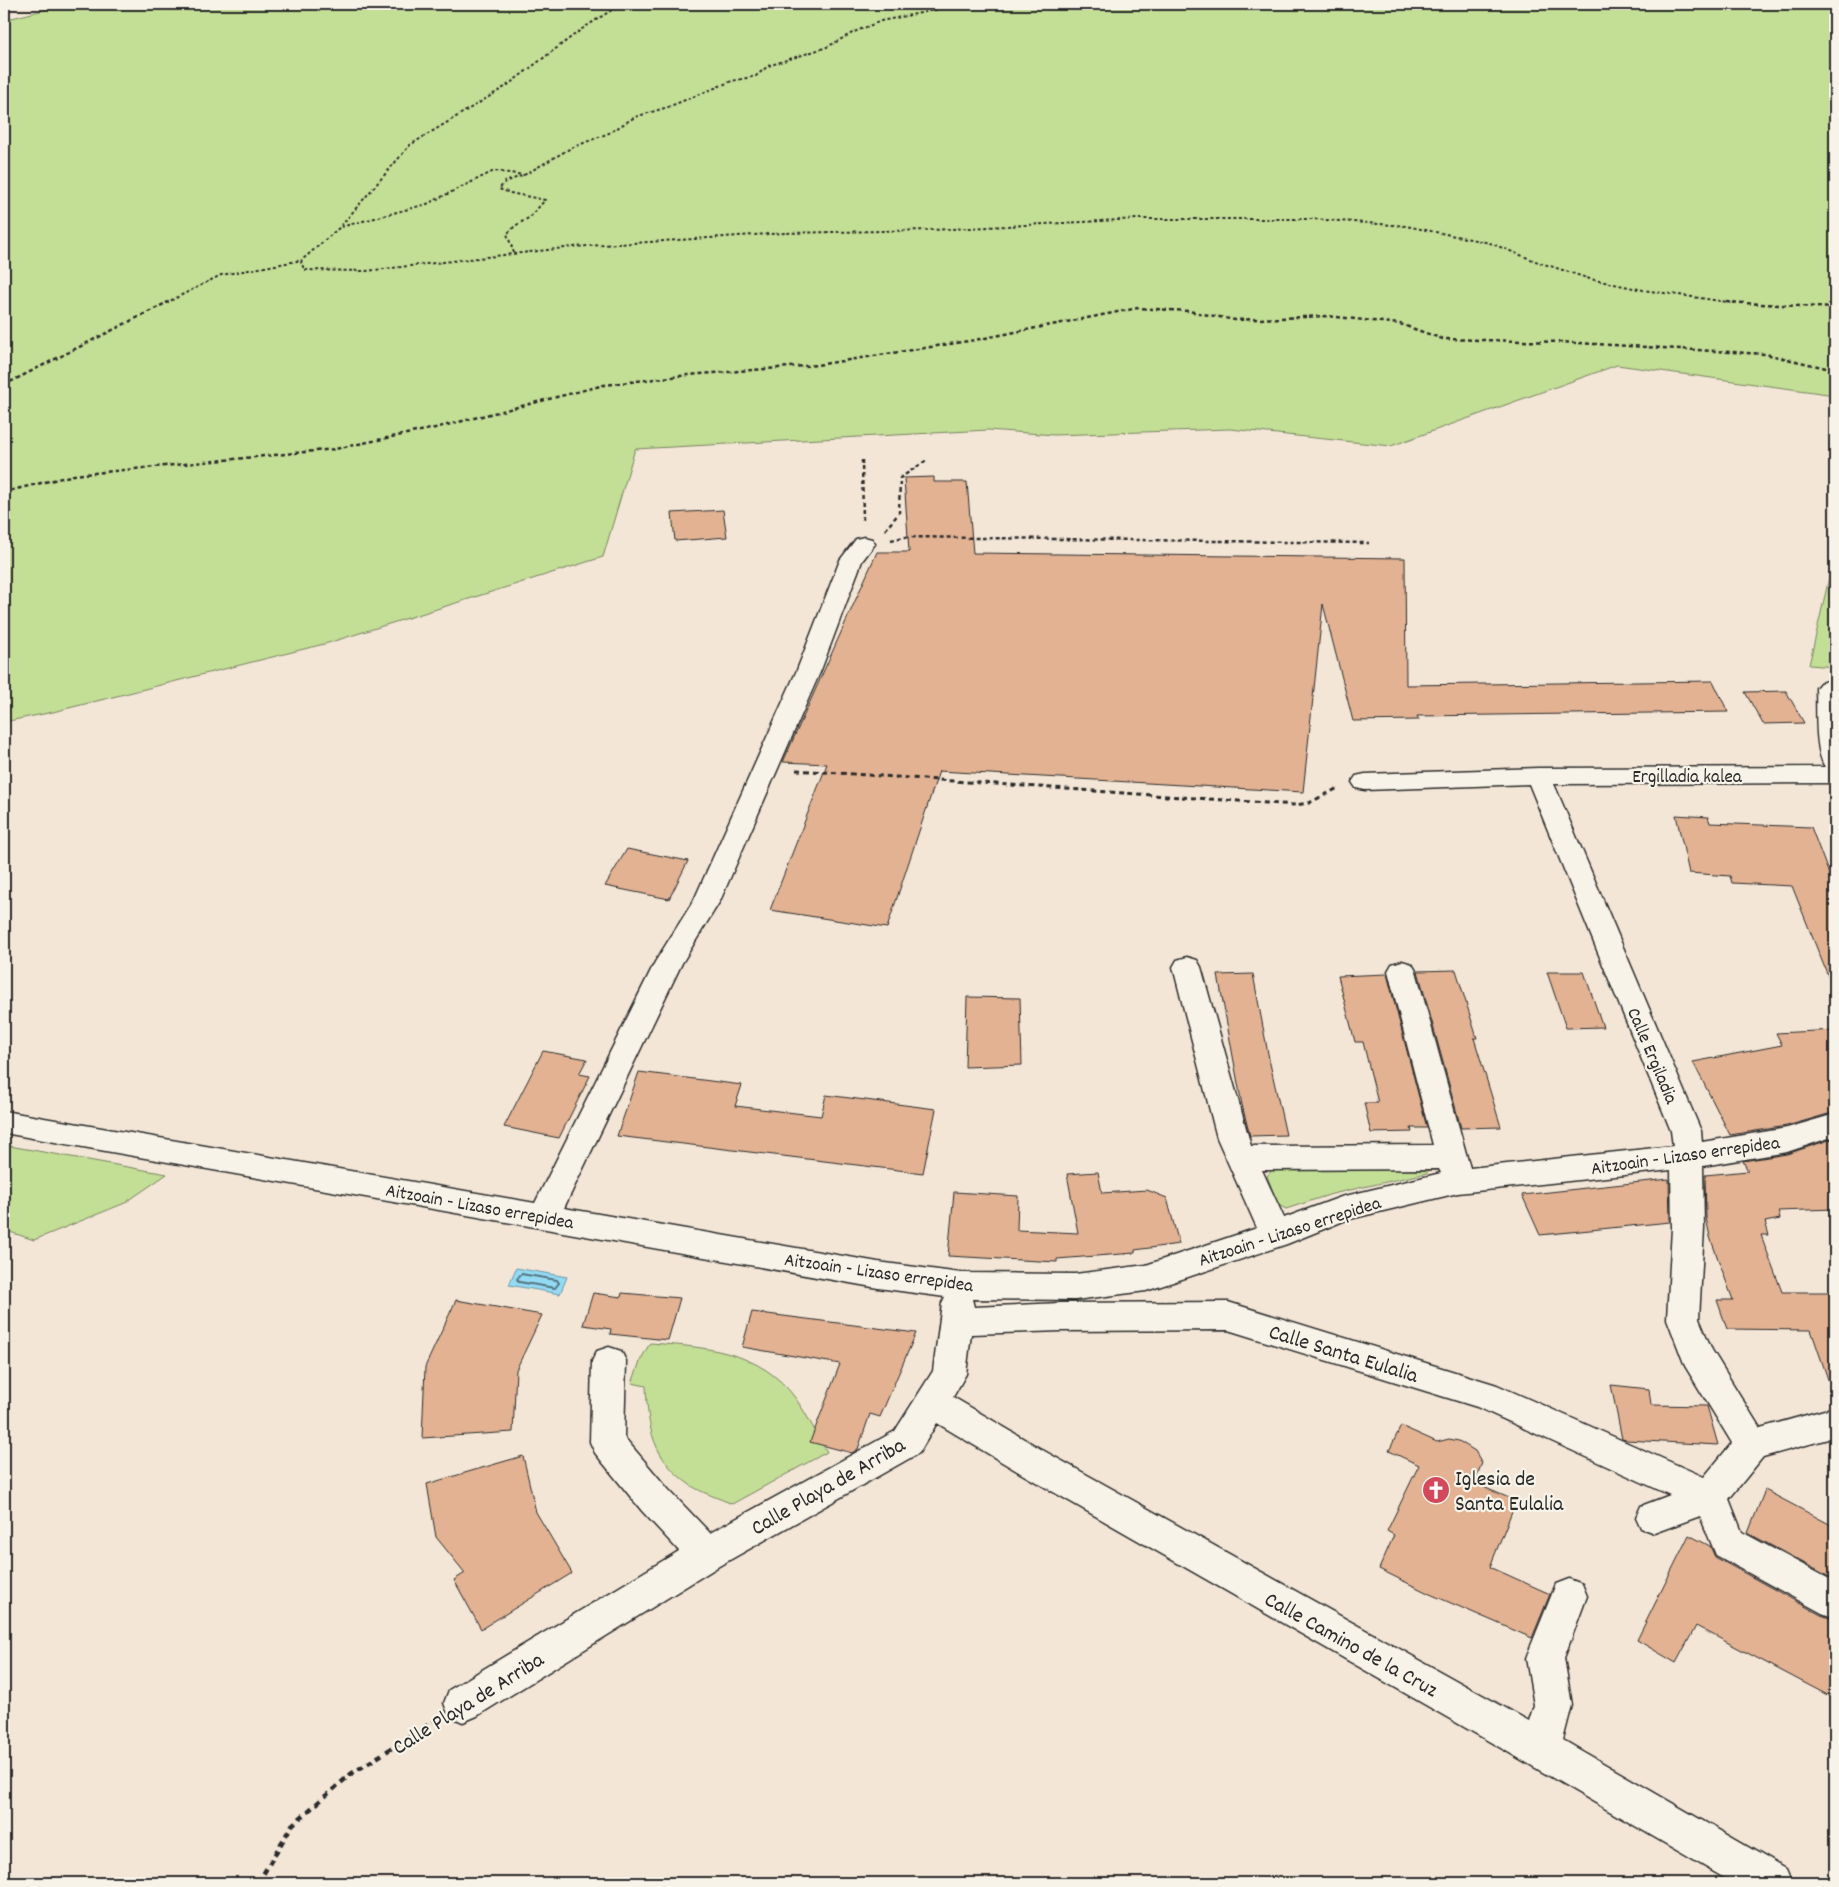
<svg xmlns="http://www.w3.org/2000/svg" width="1839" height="1887" font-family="Dekko,sans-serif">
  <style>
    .green { fill: #c3de95; stroke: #778460 }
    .water { fill: #93dbf5; stroke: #6995a4 }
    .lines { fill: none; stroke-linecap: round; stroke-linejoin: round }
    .shore { stroke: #55717c; stroke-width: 2 }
    .building { fill: #e2b293; stroke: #2b2b2b }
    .minor-casing { stroke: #2b2b2b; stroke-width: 3 }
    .path-far3 { stroke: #2b2b2b; stroke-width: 2; stroke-dasharray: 3 2.5; stroke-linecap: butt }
    .path-far2 { stroke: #2b2b2b; stroke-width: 2.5; stroke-dasharray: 4 3; stroke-linecap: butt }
    .path-far1 { stroke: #2b2b2b; stroke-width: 3; stroke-dasharray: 5 4; stroke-linecap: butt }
    .path { stroke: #2b2b2b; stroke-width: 4.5; stroke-dasharray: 6 5; stroke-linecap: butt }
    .minor { fill: #f7f3e8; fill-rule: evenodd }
    .labels { text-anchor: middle; stroke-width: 4.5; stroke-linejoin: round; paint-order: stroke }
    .street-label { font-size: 19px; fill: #2b2b2b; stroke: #f7f3e8 }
    .near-street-label { font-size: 22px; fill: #2b2b2b; stroke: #f7f3e8 }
    .near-poi-label { font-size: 22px; fill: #2b2b2b; stroke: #f7f3e8; text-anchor: start }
  </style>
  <rect width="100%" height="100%" fill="#f3e6d7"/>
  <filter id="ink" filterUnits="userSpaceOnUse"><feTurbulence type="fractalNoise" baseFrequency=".02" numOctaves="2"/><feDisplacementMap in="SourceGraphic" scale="10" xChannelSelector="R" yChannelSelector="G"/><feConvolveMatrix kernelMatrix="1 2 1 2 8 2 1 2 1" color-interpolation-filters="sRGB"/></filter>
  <g filter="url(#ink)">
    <g class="green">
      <polygon points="68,4 1835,4 1835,395 1617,365 1391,446 1230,429 1054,435 988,430 635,449 603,557 328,643 53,712 4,722 4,20"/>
      <polygon points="1835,555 1835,667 1809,665 1834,556"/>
      <polygon points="4,1145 167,1174 125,1203 34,1240 4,1230"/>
      <polygon points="1423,1167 1429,1170 1427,1173 1332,1194 1286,1209 1278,1205 1267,1176 1272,1170"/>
      <path d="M650 1343C705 1347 761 1350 796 1399 808 1416 817 1435 827 1452L732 1504C719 1498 702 1493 690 1485 652 1458 648 1429 646 1386L632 1383 641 1359Z"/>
    </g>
    <polygon class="water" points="516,1268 567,1277 560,1294 509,1285"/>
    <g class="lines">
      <polygon class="shore" points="521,1274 557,1280 559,1283 555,1288 519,1282 517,1279"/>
    </g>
    <g class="building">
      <polygon points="934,477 934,482 967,482 973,553 1405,558 1406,685 1713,681 1728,712 1417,716 1419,720 1353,721 1323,604 1303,792 939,771 887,928 770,910 827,764 783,762 877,552 909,552 904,478"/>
      <polygon points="723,510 727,537 675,541 672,513"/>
      <polygon points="1786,691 1804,723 1763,724 1745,692"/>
      <polygon points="1676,815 1708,817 1710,823 1811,827 1835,890 1835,991 1834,991 1792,886 1732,883 1730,876 1689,873"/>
      <polygon points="627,849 688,861 669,899 605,886"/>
      <polygon points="1456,970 1477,1038 1474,1038 1501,1127 1461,1128 1418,971"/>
      <polygon points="1547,972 1584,972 1603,1027 1566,1028"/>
      <polygon points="1253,974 1269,1059 1286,1135 1250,1136 1242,1105 1218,975"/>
      <polygon points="1387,974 1427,1128 1411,1128 1412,1132 1371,1133 1364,1103 1378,1103 1363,1042 1355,1042 1338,976"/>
      <polygon points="967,997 1020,998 1022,1065 965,1067"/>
      <polygon points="1835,1030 1835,1112 1787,1126 1730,1135 1693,1062 1782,1045 1776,1033"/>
      <polygon points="543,1051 587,1059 579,1074 590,1076 559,1138 504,1127"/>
      <polygon points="639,1072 742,1085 735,1106 821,1116 826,1095 936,1109 923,1173 617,1136"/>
      <polygon points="1835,1138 1835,1209 1778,1211 1780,1219 1765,1222 1769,1235 1761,1235 1782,1292 1835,1292 1835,1388 1831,1388 1811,1330 1727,1329 1717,1300 1733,1300 1710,1237 1706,1218 1705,1175 1748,1171 1743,1161 1787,1154"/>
      <polygon points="1098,1172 1102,1193 1147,1190 1167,1198 1179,1244 1135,1250 1135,1253 1057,1259 1057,1262 948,1256 954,1192 1018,1196 1017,1230 1078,1233 1067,1174"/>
      <polygon points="1669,1179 1670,1222 1540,1235 1522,1195"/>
      <polygon points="593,1293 621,1297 622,1293 680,1298 668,1340 610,1334 611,1329 583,1325"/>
      <polygon points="456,1300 542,1315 516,1370 513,1432 422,1438 425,1367"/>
      <polygon points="752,1312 916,1333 880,1417 870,1414 858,1449 852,1453 810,1442 840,1364 742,1347"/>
      <polygon points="1611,1385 1649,1389 1651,1405 1707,1406 1718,1445 1626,1440 1622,1439"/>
      <polygon points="1401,1426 1437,1442 1449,1439 1459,1441 1475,1451 1482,1463 1474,1483 1516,1501 1490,1567 1550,1594 1532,1638 1430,1594 1379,1569 1394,1535 1387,1531 1419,1465 1389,1451"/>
      <polygon points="523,1456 536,1512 572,1573 481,1629 454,1580 465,1573 436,1537 427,1484"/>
      <polygon points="1765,1490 1835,1527 1835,1580 1748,1533"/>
      <polygon points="1689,1535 1710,1546 1715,1557 1821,1615 1835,1620 1835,1699 1696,1626 1676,1663 1637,1640"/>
    </g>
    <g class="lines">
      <g class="minor-casing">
        <path id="minor" d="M864 537 872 539 875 544 862 561 821 670 720 901 682 963 564 1208 878 1262 961 1273 1075 1274 1146 1265 1257 1228 1217 1138 1173 967 1177 960 1187 957 1197 960 1201 967 1251 1146 1433 1145 1388 971 1392 964 1402 961 1412 964 1416 971 1470 1168 1673 1146 1671 1131 1529 784 1365 790 1356 788 1352 782 1356 776 1365 774 1538 768 1825 767C1814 750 1817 709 1816 688L1820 683 1828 681 1835 683V783L1554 784 1701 1131 1702 1142 1787 1128 1835 1114V1136L1787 1152 1703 1166 1704 1228 1699 1319 1712 1350 1760 1428 1835 1407V1437L1763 1457 1729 1499 1742 1532 1835 1582V1618L1822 1613 1716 1555 1700 1516 1654 1533 1641 1528 1636 1517 1641 1506 1670 1495 1477 1407 1228 1330 1061 1331 971 1334 966 1374 953 1397 1046 1452 1529 1721 1534 1705 1526 1658 1556 1584 1569 1579 1582 1584 1587 1596 1564 1658 1572 1705 1563 1740 1786 1869 1792 1883H1733L1527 1763 1022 1474 937 1423 919 1453 719 1566 477 1716 463 1722 449 1716 444 1703 449 1690 679 1551 642 1511 595 1453 590 1442 592 1361 597 1351 609 1347 621 1351 626 1361 624 1437 668 1489 710 1533 895 1431 933 1371 942 1303 945 1297 878 1288 4 1133V1111L535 1203 655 962 694 900 797 670 840 560 856 539ZM1439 1169 1441 1173 1341 1197 1284 1218 1262 1170ZM1671 1170 1672 1228 1667 1319 1685 1366 1732 1443 1704 1477 1497 1385 1228 1302 1061 1303 974 1307 972 1299 1075 1300 1146 1291 1287 1244 1346 1220 1458 1193Z"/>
      </g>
      <g class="path-far3">
        <polyline points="621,4 582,29 505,87 410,145 340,227 302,260 301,263 305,270 366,271 573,247 784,233 932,230 1138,219 1313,219 1406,226 1490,243 1538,262 1590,279 1643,290 1735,303"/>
        <polyline points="341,227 427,204 494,171 524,175"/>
        <polyline points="514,253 507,234 515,226 530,217 545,200 510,193 499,189 505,182 524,175 571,148 609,133 635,117 668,107 732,81 756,76 768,66 827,47 854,32 881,21 945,8 951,4"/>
        <polyline points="166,303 221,275 302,260"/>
      </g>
      <g class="path-far2">
        <polyline points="1726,302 1835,308"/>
        <polyline points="4,385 168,302"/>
        <polyline points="862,460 863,521"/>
        <polyline points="4,492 74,475 335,449 435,428 604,385 688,375 817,365 975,340 1138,308 1188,311 1235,320 1327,316 1400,324 1443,339 1561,342 1765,354 1835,370"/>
        <polyline points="885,530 899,513 900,478 927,460"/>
        <polyline points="891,540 904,537 1369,543"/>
        <polyline points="1832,665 1835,651"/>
      </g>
      <polyline class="path-far1" points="796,770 1295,805 1309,803 1338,788"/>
      <polyline class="path" points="258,1883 292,1825 351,1774 433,1722"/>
      <use href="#minor" class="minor"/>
    </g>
  </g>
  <defs>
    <g id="church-disc" transform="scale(1.4375)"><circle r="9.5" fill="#d1495b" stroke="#f7f3e8"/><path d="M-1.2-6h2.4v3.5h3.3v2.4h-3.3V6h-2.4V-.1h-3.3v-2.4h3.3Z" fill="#fff"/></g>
  </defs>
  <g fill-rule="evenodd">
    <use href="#church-disc" x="1436" y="1490"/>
  </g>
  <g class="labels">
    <g class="street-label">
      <text x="1687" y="782">Ergilladia kalea</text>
      <text transform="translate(1654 1055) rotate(67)" y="7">Calle Ergiladia</text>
      <text transform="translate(1685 1154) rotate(-8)" y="7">Aitzoain - Lizaso errepidea</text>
      <text transform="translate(480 1205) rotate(10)" y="7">Aitzoain - Lizaso errepidea</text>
      <text transform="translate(1289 1230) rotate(-18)" y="7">Aitzoain - Lizaso errepidea</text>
      <text transform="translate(879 1271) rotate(8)" y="7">Aitzoain - Lizaso errepidea</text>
    </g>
    <g class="near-street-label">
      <text transform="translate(1344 1352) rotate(17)" y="8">Calle Santa Eulalia</text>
      <text transform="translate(827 1485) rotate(-30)" y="8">Calle Playa de Arriba</text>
      <text transform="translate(1352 1643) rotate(29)" y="8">Calle Camino de la Cruz</text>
      <text transform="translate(467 1702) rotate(-32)" y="8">Calle Playa de Arriba</text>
    </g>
    <g class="near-poi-label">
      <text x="1455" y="1485">Iglesia de<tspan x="1455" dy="25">Santa Eulalia</tspan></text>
    </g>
  </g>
  <rect width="1839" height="1887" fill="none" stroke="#f7f3e8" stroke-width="20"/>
  <rect x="10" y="10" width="1819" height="1867" fill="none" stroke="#2b2b2b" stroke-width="2" filter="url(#ink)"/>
</svg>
